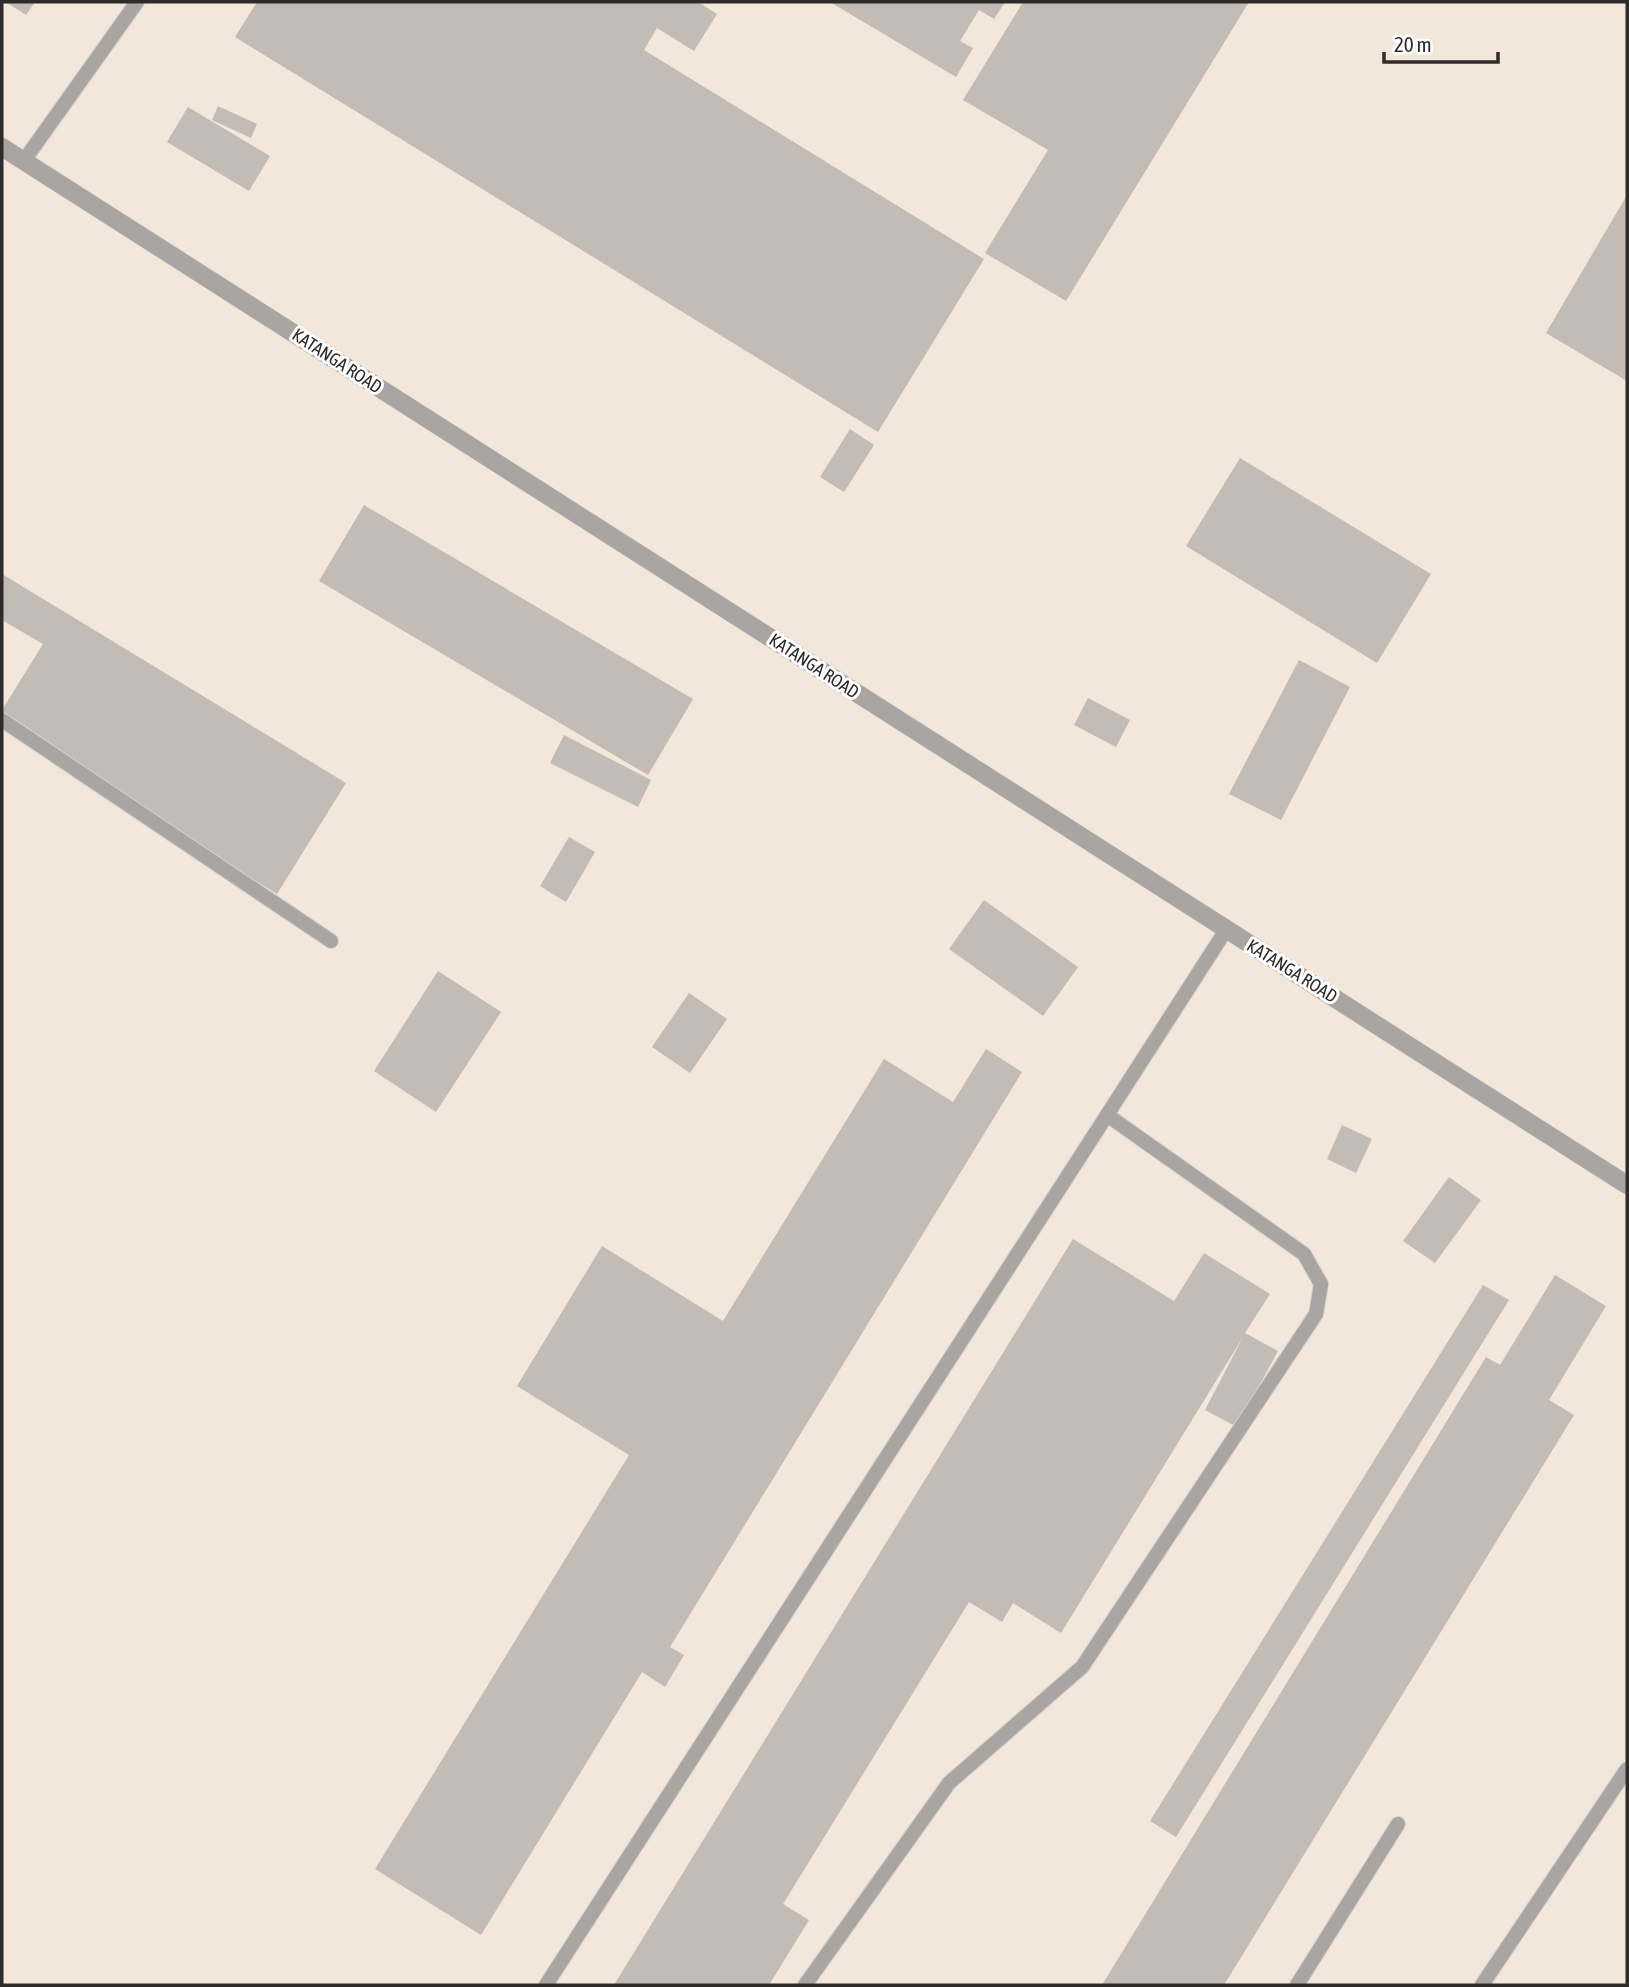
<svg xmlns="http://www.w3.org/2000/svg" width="1629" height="1987" font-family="'Asap Condensed',sans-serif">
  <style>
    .built { fill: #f3e6db }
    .building { fill: #c2bbb6 }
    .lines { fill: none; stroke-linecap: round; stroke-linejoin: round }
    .service-casing { stroke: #d6d0cb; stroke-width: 16 }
    .tertiary-casing { stroke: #d6d0cb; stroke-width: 19 }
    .service { stroke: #a8a5a3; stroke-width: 14 }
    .tertiary { stroke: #a8a5a3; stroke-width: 18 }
    .labels { text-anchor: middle; stroke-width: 6; stroke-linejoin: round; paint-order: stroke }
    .street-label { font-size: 18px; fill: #2e2c2a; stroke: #fff }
  </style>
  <rect width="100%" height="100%" fill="#fbf4ee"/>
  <rect class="built" x="2" y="2" width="1625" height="1983"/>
  <g class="building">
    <polygon points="6,2 35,2 26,15"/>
    <polygon points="257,2 698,2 717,14 694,51 657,28 644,50 984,259 878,432 235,37"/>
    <polygon points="830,2 1005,2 994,19 979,10 960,41 973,48 956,77"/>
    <polygon points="1023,2 1249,2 1066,301 985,253 1048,150 963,100"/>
    <polygon points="218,106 257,124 251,138 212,120"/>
    <polygon points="188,107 270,156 249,191 167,142"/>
    <polygon points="1627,195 1627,381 1546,333"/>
    <polygon points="850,429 874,445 844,492 820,477"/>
    <polygon points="1240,458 1431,574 1377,663 1186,546"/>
    <polygon points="364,505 693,699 648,775 319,581"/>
    <polygon points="2,574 346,783 277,894 2,727 2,710 43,644 2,620"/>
    <polygon points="1299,660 1350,687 1281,820 1229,794"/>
    <polygon points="1088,698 1130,720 1116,747 1074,725"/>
    <polygon points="564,735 651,780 638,807 550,763"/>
    <polygon points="569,837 595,852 566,902 540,886"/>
    <polygon points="984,900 1078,967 1043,1016 949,949"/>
    <polygon points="438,971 501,1012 436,1112 374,1071"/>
    <polygon points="689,993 727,1019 690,1073 652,1047"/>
    <polygon points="986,1049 1022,1072 670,1647 684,1655 665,1687 642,1672 481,1935 375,1869 629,1455 517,1386 602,1246 723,1321 884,1059 953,1102"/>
    <polygon points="1342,1125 1372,1139 1356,1173 1327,1159"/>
    <polygon points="1449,1177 1481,1200 1435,1263 1403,1241"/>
    <polygon points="1073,1239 1174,1301 1204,1253 1270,1294 1245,1333 1278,1351 1237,1427 1205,1410 1243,1337 1061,1633 1013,1603 1002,1622 969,1602 783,1904 809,1920 769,1985 614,1985"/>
    <polygon points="1555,1275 1606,1306 1549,1400 1574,1415 1224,1985 1102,1985 1486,1357 1500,1365"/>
    <polygon points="1483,1285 1509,1300 1176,1837 1150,1821"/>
  </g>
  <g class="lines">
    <g class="service-casing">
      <g id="service">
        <polyline points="23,162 137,2"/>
        <polyline points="2,720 331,941"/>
        <polyline points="546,1985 1107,1115"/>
        <polyline points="805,1985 949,1783 1082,1667 1316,1314 1321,1284 1304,1254 1107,1115 1226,930"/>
        <polyline points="1297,1985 1398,1824"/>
        <polyline points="1482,1985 1627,1769"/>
      </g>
    </g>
    <g class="tertiary-casing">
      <polyline id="tertiary" points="2,147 1627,1185"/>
    </g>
    <use href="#service" class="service"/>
    <use href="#tertiary" class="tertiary"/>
  </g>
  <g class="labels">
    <g class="street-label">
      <text transform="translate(337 361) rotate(33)" y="6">KATANGA ROAD</text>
      <text transform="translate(814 666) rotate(33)" y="6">KATANGA ROAD</text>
      <text transform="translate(1292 971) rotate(32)" y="6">KATANGA ROAD</text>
    </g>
  </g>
  <rect width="1629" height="1987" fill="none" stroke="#2e2c2a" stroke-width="7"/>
  <path d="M1384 52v10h114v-10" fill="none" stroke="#2e2c2a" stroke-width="3.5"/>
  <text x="1394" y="52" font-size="21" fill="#2e2c2a" stroke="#ffffff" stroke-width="5" paint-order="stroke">20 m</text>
</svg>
